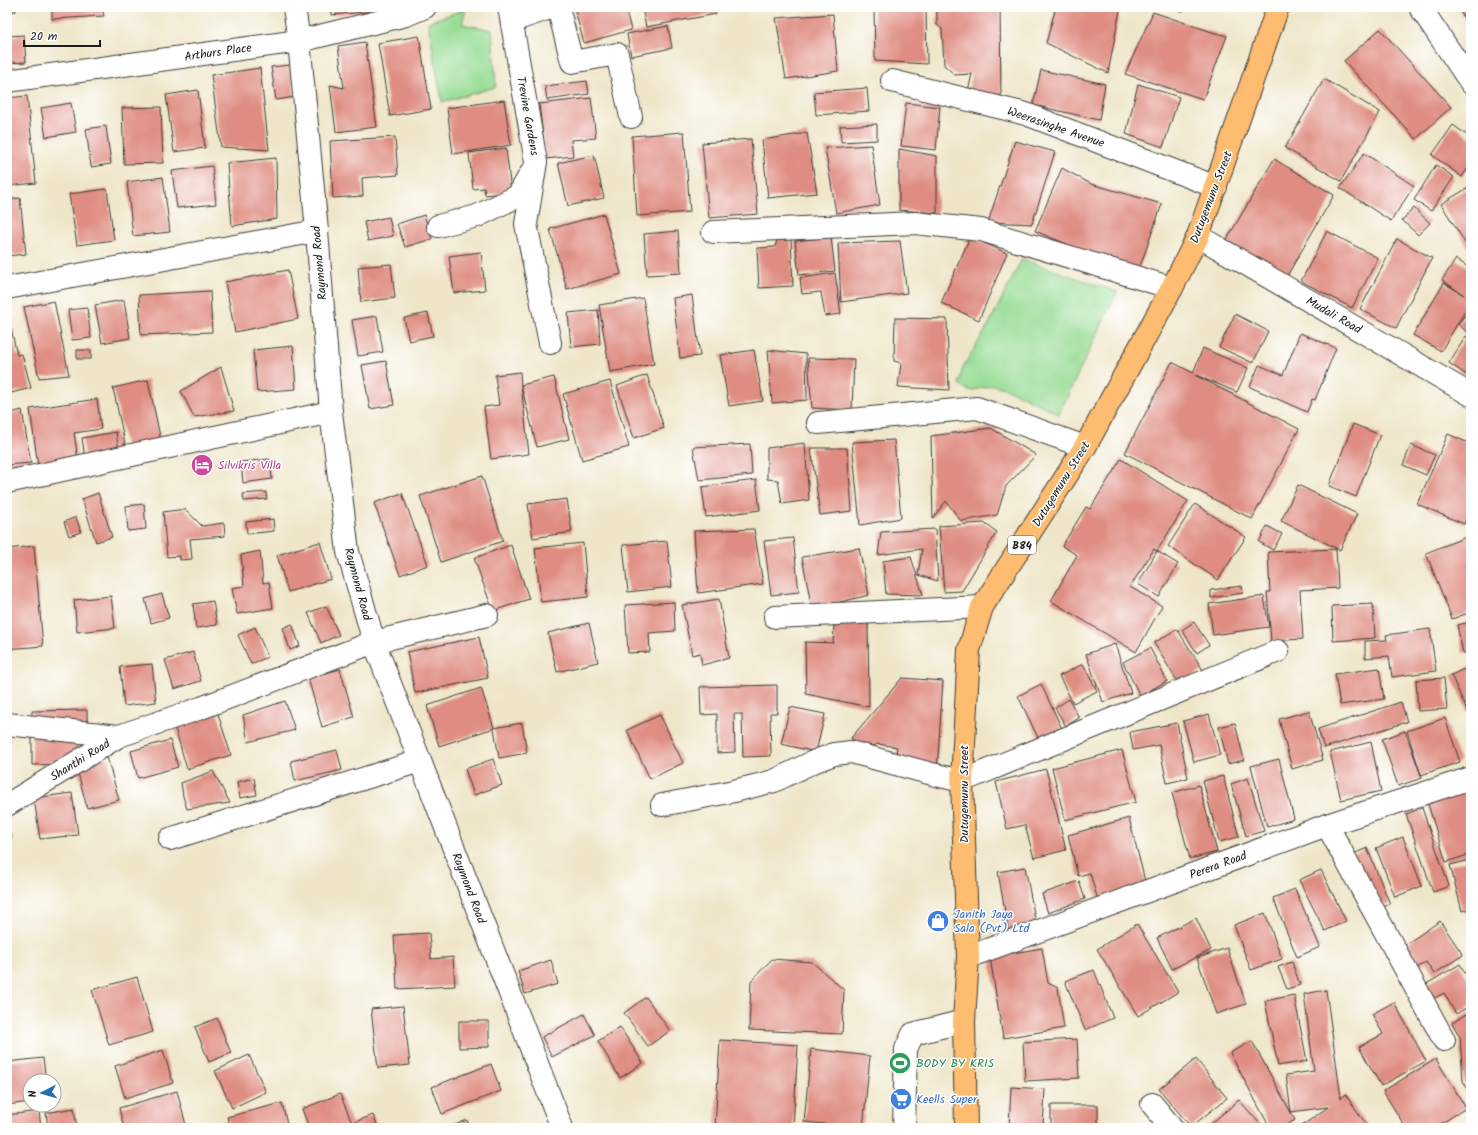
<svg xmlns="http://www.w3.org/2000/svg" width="1478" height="1135" font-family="Kalam,sans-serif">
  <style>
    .park { fill: #97dc94; stroke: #5a7c58 }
    .building { fill: #df8d82 }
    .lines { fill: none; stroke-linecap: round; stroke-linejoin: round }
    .minor-casing { stroke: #3c3a36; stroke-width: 24 }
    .major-casing { stroke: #3c3a36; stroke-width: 24 }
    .minor { stroke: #fff; stroke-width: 22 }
    .major { stroke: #fdbc6f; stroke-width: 22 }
    .labels { text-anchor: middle; stroke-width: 3; stroke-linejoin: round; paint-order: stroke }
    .shield { fill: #fff; stroke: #606060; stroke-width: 1 }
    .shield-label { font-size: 11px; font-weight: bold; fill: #1c1c1c }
    .street-label { font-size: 12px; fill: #1c1c1c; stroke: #fff }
    .hotel-label { font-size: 12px; fill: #b23c85; stroke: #fff; text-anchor: start }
    .shop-label { font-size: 12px; fill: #366cbe; stroke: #fff; text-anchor: start }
    .leisure-label { font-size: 12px; fill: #27864d; stroke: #fff; text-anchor: start }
  </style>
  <rect width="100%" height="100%" fill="#fff"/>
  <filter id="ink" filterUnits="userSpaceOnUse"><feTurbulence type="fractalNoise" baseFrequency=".025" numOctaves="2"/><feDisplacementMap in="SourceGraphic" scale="8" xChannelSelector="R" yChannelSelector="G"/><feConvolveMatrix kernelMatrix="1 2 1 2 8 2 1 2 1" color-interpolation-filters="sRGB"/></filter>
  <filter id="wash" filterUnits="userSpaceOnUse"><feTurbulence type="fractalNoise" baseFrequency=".012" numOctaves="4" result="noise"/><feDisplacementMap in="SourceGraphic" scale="16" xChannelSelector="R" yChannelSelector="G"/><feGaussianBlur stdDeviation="0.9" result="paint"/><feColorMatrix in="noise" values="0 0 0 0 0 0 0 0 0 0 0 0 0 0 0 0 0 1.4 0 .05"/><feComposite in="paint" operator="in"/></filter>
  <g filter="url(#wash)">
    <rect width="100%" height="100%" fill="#efe6c9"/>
    <g class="park">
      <polygon points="466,9 462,24 492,30 496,87 442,102 428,22"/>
      <polygon points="1022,259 1117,292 1059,414 1007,389 993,385 969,391 959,384 963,367 988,326"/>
    </g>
    <g id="blocks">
      <g class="building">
        <polygon points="7,7 16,7 16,11 7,12"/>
        <polygon points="52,7 102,7 104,16 52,19"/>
        <polygon points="331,7 387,7 387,10 332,15"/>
        <polygon points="574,7 625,7 631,30 584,43"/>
        <polygon points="642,7 715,7 716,14 646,27"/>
        <polygon points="874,7 926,10 927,64 875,61"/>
        <polygon points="937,7 1000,7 1001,100 968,91 972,74 955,75 944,65 942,29 937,25"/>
        <polygon points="1056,7 1111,7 1120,10 1108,73 1046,43"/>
        <polygon points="1170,7 1184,7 1182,12"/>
        <polygon points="1458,7 1471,7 1471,26 1469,27"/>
        <polygon points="1153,12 1212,32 1227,36 1203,99 1125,74"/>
        <polygon points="833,14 838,71 786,79 776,18"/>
        <polygon points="668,26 672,48 631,56 627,34"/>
        <polygon points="1380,29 1451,107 1416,139 1344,61"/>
        <polygon points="24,35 26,62 7,63 7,36"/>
        <polygon points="419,36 431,109 390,116 378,43"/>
        <polygon points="365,42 377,127 336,132 330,85 344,88 338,46"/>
        <polygon points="290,65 295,97 276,100 271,67"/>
        <polygon points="260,68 269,150 221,147 211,75"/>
        <polygon points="1041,70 1105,84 1099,120 1033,105"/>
        <polygon points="1324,79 1380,112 1341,181 1285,148"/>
        <polygon points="587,81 589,94 547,100 545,86"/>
        <polygon points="1138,84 1179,97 1163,147 1126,134"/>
        <polygon points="867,88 869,111 816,115 814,92"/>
        <polygon points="198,90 205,148 174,152 166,95"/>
        <polygon points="27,96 36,183 7,186 7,98"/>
        <polygon points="591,98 596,138 571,140 573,156 546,159 539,104"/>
        <polygon points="504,100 511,145 453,154 447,108"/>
        <polygon points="71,103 76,132 46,137 41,108"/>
        <polygon points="906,103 940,107 936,150 901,146"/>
        <polygon points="161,107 163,163 124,164 122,108"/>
        <polygon points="877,124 877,140 841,142 840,126"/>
        <polygon points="1453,125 1471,138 1471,163 1462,177 1432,155"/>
        <polygon points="106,126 111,164 91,167 86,129"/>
        <polygon points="684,132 690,212 637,216 632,136"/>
        <polygon points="807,133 817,193 768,198 762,140"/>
        <polygon points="395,137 398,175 362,178 363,196 333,198 330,141"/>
        <polygon points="751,139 758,214 709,218 702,143"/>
        <polygon points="1015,141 1055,152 1032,224 988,222"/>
        <polygon points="871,145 880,205 836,213 825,148"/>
        <polygon points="506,148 511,192 485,195 484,188 473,189 469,153"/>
        <polygon points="899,149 937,156 937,213 899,210"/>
        <polygon points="1364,153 1414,186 1391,221 1340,188"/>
        <polygon points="594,155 604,198 568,206 558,163"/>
        <polygon points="276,158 277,219 232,226 227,163"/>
        <polygon points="1274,159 1334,195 1284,281 1223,246"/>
        <polygon points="1436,165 1454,177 1431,211 1414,200"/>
        <polygon points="212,166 216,204 177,208 172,171"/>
        <polygon points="1062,168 1091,184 1162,204 1136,278 1065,249 1067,244 1035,231"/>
        <polygon points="163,177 170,232 133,236 127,182"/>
        <polygon points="1471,186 1471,252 1441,204"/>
        <polygon points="107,189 114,240 77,245 69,194"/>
        <polygon points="20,198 26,254 7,256 7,199"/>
        <polygon points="1414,208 1430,223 1418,235 1402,220"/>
        <polygon points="604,214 621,274 567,289 550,229"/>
        <polygon points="424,215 432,239 405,247 397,224"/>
        <polygon points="389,217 393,236 368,241 364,222"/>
        <polygon points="678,231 681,273 647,275 644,234"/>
        <polygon points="1327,231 1378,258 1352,308 1301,281"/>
        <polygon points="778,237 791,237 793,286 759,288 757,248 775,247"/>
        <polygon points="831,237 835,271 799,275 795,241"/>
        <polygon points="970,237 1007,253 979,320 941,303"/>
        <polygon points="1397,239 1432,258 1396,328 1360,309"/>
        <polygon points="900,241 907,293 841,302 838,243"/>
        <polygon points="481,252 485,290 454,293 449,256"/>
        <polygon points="1456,259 1471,269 1471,301 1441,351 1413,335 1444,283 1464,295 1442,280"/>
        <polygon points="391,264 395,298 361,302 358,267"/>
        <polygon points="288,270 298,319 235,332 225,282"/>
        <polygon points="835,273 841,314 825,316 821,292 802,294 800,278"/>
        <polygon points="210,291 212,332 141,335 139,295"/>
        <polygon points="692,295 700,356 680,358 673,298"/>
        <polygon points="643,298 654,364 610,372 599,305"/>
        <polygon points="124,300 130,338 102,343 95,305"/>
        <polygon points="54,301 69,375 39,378 24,307"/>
        <polygon points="87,308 91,338 72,340 68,310"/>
        <polygon points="1471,308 1471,336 1458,324"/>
        <polygon points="7,310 17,355 22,354 31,388 7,394"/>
        <polygon points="598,310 600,344 571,347 568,313"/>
        <polygon points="428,313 433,336 409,341 404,318"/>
        <polygon points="1235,314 1268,331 1253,363 1219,347"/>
        <polygon points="377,316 383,352 358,356 352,320"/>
        <polygon points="895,318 947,319 949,390 898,387 901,363 894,361"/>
        <polygon points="1300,333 1336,348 1315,400 1312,399 1307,412 1250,387 1259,365 1283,375"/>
        <polygon points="1466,336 1471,339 1471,378 1449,363"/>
        <polygon points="293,346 296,389 257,392 253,350"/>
        <polygon points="1203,348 1248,368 1237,392 1195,375 1299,429 1252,519 1125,453 1172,362 1193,373"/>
        <rect x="77" y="350" width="14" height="9"/>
        <polygon points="754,350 763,401 729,406 720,355"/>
        <polygon points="768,350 806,354 807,400 772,403"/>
        <polygon points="808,358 854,359 852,410 812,408"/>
        <polygon points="386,361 394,405 370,409 362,365"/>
        <polygon points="221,367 234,411 194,417 181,391"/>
        <polygon points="520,372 521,385 554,377 569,439 537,447 521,385 529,454 491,459 484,407 499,405 495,375"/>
        <polygon points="647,375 664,428 634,438 617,386"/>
        <polygon points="148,380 161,441 126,448 113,388"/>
        <polygon points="610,381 629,447 582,460 563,394"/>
        <polygon points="97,399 101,429 74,433 78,460 38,466 30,409"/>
        <polygon points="22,410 31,463 7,465 7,414"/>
        <polygon points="1353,424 1380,435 1356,497 1329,486"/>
        <polygon points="991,428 1036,455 1006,486 997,515 961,521 946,501 933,518 931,436"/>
        <polygon points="116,432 121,466 87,471 82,438"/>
        <polygon points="1448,434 1471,444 1471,507 1464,524 1417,504"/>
        <polygon points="894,440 901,518 860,525 852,442"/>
        <polygon points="805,443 809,500 782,504 778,480 767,479 767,448"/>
        <polygon points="750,444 752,475 699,480 693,447"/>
        <polygon points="1411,445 1435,455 1426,475 1403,465"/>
        <polygon points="811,448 847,448 852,511 820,515"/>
        <polygon points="270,459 272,479 243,483 241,462"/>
        <polygon points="1121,459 1188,501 1157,551 1154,549 1130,587 1162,606 1136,652 1051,601 1077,555 1062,546 1086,507 1090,509"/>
        <polygon points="482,476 503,541 441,562 420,496"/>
        <polygon points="756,480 760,510 706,517 702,487"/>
        <polygon points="1298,485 1357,514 1340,550 1281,521"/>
        <polygon points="266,492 267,499 244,501 243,494"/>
        <polygon points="98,493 112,537 96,542 82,499"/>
        <polygon points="402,493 428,565 400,575 374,503"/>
        <polygon points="567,499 572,532 533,538 528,504"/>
        <polygon points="144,504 146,529 128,531 126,506"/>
        <polygon points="1195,504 1246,537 1218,580 1168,546"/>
        <polygon points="185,509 202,526 224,523 225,536 190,539 192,559 180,560 180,556 167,557 163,512"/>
        <polygon points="76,517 81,532 69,536 64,522"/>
        <polygon points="273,519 274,531 247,534 246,522"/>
        <polygon points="984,523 997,532 962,591 944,592 939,526"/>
        <polygon points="1267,526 1282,534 1273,550 1259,542"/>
        <polygon points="754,529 763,584 698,593 694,531"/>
        <polygon points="935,529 938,581 918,575 922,549 878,555 881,532"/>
        <polygon points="1471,535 1471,612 1452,619 1426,553"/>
        <polygon points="793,538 799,592 771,595 764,541"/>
        <polygon points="667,541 672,587 628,592 623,545"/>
        <polygon points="320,542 331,579 288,592 277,555"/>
        <polygon points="583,543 588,597 541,602 535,548"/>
        <polygon points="511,545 529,599 493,611 474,558"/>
        <polygon points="34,546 43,646 7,649 7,549"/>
        <polygon points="859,548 869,595 812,609 802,557"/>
        <polygon points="1336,549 1338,588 1300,590 1303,639 1271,641 1267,592 1270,592 1268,552"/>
        <polygon points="260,551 263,583 269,582 273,608 237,614 232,588 244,586 241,555"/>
        <polygon points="1157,551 1178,564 1159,597 1138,584"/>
        <polygon points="911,557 923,595 886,594 883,561"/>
        <polygon points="1242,586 1243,593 1211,598 1211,590"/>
        <polygon points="162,594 169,618 151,623 145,599"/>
        <polygon points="111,596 115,628 77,632 74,600"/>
        <polygon points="1264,596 1269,627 1213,635 1209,604"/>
        <polygon points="719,599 729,658 702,665 700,653 692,655 682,605"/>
        <polygon points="213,601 217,625 196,628 193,604"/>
        <polygon points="674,602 675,631 649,633 650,652 628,653 625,605"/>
        <polygon points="1373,604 1375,638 1333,641 1332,606"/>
        <polygon points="326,606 339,635 321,643 308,613"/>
        <polygon points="868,621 869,707 806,694 805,642 833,643 834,626"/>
        <polygon points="1194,622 1209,645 1197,653 1182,630"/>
        <polygon points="1471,622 1471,652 1463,653 1457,625"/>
        <polygon points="589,623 598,662 557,672 548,633"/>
        <polygon points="292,624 300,646 290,650 283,628"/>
        <polygon points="255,627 268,657 251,664 238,635"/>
        <polygon points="1177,629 1203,670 1179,684 1154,643"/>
        <polygon points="1430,629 1436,671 1392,677 1389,656 1365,658 1365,641 1387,640 1386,635"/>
        <polygon points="479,637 488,678 415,693 407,652"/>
        <polygon points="1115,644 1131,693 1103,702 1086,654"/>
        <polygon points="1150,648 1167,681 1140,696 1123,662"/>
        <polygon points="193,652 201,681 174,689 165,660"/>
        <polygon points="152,664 156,702 124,706 120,667"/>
        <polygon points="1083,664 1097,691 1073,703 1059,676"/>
        <polygon points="1471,666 1471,719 1451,675"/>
        <polygon points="1379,668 1384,699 1340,705 1335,674"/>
        <polygon points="340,669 354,717 322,727 308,678"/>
        <polygon points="902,678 943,681 937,771 896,755 897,747 878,744 864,749 851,738"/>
        <polygon points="1444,678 1447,709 1418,711 1416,680"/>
        <polygon points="1041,684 1064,733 1041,744 1018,696"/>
        <polygon points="777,685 777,713 770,713 771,756 743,757 742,714 734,714 735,752 717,753 717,714 701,715 700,687"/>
        <polygon points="481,688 494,728 439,746 427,706"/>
        <polygon points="1069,699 1079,718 1066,726 1055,708"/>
        <polygon points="285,701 295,730 248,742 243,715"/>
        <polygon points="1401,702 1407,722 1324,748 1318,729"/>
        <polygon points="790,707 825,714 816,752 781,744"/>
        <polygon points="87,710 88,762 107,757 119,800 87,808 76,765 79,764 32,765 32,711"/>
        <polygon points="217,711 231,755 187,769 174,725"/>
        <polygon points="1309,711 1323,760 1292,769 1279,719"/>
        <polygon points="1209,714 1220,755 1194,762 1183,721"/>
        <polygon points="660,715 683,763 650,779 627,730"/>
        <polygon points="1445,718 1460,762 1421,775 1407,731"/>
        <polygon points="522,723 527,753 499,758 494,728"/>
        <polygon points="1177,723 1188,778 1167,783 1159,745 1133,750 1130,732"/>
        <polygon points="1235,723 1244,760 1228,764 1219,727"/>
        <polygon points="1405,731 1422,778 1398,786 1382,739"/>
        <polygon points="170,740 178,767 138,778 131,751"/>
        <polygon points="1371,742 1381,791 1341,800 1330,752"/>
        <polygon points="337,750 342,770 295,781 291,761"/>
        <polygon points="1122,750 1136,802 1065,820 1052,768"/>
        <polygon points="493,759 502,785 474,795 465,769"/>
        <polygon points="1279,759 1294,819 1267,827 1251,766"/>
        <polygon points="1046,769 1066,850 1034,858 1025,825 1007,829 996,782"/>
        <polygon points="213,771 230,803 187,809 183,796 181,783"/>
        <polygon points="1223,776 1239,837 1219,842 1203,781"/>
        <polygon points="254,778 257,795 240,798 237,782"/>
        <polygon points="1248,778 1264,831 1246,836 1231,784"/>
        <polygon points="1199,785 1217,852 1190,859 1172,793"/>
        <polygon points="1471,787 1471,854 1446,862 1427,801"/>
        <polygon points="72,793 78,835 40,839 34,798"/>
        <polygon points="1422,808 1449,886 1433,892 1406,814"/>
        <polygon points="1129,818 1146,885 1097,897 1090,873 1078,876 1068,835"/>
        <polygon points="7,833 12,835 7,848"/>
        <polygon points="1403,837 1422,886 1395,897 1376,848"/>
        <polygon points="1367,848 1390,904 1364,915 1340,860"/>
        <polygon points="1471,860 1471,909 1462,911 1450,865"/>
        <polygon points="1025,867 1037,929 1009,934 998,872"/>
        <polygon points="1321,870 1346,921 1325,931 1299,880"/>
        <polygon points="1079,881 1085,899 1048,913 1042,894"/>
        <polygon points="1295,889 1320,947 1297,957 1273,898"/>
        <polygon points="1265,913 1282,959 1251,970 1234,925"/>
        <polygon points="1196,918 1211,950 1172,969 1157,938"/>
        <polygon points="1440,921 1463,955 1434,974 1426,962 1413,971 1399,949"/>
        <polygon points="1137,924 1178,992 1138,1016 1097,949"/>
        <polygon points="429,933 431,959 453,957 455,986 397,989 394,935"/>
        <polygon points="1042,948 1048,983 1058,988 1064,1028 1003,1038 990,957"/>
        <polygon points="1227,948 1246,1004 1216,1014 1197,958"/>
        <polygon points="772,959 812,962 844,990 842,1034 749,1030 751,981"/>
        <polygon points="551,960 558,984 525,994 518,971"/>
        <polygon points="1292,962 1300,985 1287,989 1278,967"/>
        <polygon points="1460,964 1471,984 1471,1005 1456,1014 1444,993 1431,1000 1423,986"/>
        <polygon points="1094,970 1113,1018 1085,1030 1065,981"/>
        <polygon points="137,977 153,1032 109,1045 92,990"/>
        <polygon points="1326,990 1341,1098 1345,1094 1369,1128 1299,1128 1328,1107 1291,1112 1286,1075 1314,1071 1304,994"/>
        <polygon points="1294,995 1307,1061 1278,1066 1265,1001"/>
        <polygon points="646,997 670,1031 648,1046 624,1013"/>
        <polygon points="1394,1002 1426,1061 1381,1086 1359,1047 1383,1034 1372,1014"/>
        <polygon points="403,1006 410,1065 378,1068 371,1009"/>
        <polygon points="1471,1011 1471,1094 1463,1081 1460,1037 1452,1023"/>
        <polygon points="584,1014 595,1035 552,1057 542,1037"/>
        <polygon points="217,1018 231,1053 209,1062 195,1027"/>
        <polygon points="459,1021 489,1021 489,1047 459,1048"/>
        <polygon points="620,1027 643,1063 620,1078 598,1041"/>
        <polygon points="1077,1039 1079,1078 1025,1081 1023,1042"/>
        <polygon points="720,1040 798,1045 793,1128 715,1128"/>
        <polygon points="1252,1041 1295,1120 1281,1128 1270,1128 1230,1053"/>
        <polygon points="811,1049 870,1056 863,1128 804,1122"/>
        <polygon points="163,1050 173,1083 125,1098 115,1066"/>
        <polygon points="249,1055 266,1092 232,1108 215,1071"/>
        <polygon points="43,1058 46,1081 30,1081 30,1102 7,1105 7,1062"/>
        <polygon points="1196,1059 1227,1098 1191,1127 1159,1089"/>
        <polygon points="1436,1059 1466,1108 1434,1128 1406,1128 1383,1091"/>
        <polygon points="491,1064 501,1091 442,1114 432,1087"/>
        <polygon points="1011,1087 1045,1089 1043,1128 1009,1128"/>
        <polygon points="177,1091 186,1125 176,1128 124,1128 119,1108"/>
        <polygon points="340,1094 352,1123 373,1115 378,1128 309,1128 302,1109"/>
        <polygon points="1239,1100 1261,1125 1257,1128 1206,1128"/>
        <polygon points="282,1103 288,1128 230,1128 227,1117"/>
        <rect x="1051" y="1105" width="47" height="23"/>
        <polygon points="74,1108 77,1128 48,1128 46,1113"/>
        <polygon points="39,1111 41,1128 8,1128 7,1115"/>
        <polygon points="467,1120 470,1128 451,1128 450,1127"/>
      </g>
    </g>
  </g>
  <g filter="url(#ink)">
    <use href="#blocks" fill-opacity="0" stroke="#3c3a36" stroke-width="1"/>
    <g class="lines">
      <g class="minor-casing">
        <g id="minor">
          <polyline points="294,7 299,41 317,231 331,412 348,552 374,642 562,1128"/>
          <polyline points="509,7 536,162 526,224 550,343"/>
          <polyline points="558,7 572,62 617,54 631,117"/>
          <polyline points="1420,7 1471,83"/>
          <polyline points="512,21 553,7"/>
          <polyline points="7,81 299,41 406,15 425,7"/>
          <polyline points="892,81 1026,114 1216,187"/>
          <polyline points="438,226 477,216 518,196 531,173"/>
          <polyline points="713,232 915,223 981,230 1172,288"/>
          <polyline points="1198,236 1471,395"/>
          <polyline points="7,288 317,231"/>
          <polyline points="818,423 977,408 1085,447"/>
          <polyline points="7,482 331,412"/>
          <polyline points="775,617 982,607"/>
          <polyline points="7,724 119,736 7,805"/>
          <polyline points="119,736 201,708 374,642 487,615"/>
          <polyline points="662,805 734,791 774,781 813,762 834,754 851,752 932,774 962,781 1278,651"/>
          <polyline points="1327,825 1444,1040"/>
          <polyline points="170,839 420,761"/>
          <polyline points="968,957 1327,825 1471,778"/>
          <polyline points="1152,1104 1172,1128"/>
          <polyline points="904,1128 906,1049 913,1034 964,1021"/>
        </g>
      </g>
      <g class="major-casing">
        <polyline id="major" points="966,1128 964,1021 968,957 962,781 969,650 982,607 1085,447 1172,288 1198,236 1278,7"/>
      </g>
      <use href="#minor" class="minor"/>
      <use href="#major" class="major"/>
    </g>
  </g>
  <defs>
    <g id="hotel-disc" transform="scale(1.15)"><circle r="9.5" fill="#d1479c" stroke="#fff"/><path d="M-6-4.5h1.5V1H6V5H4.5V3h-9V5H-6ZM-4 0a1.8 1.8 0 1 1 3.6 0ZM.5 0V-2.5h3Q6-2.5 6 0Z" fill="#fff"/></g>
    <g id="shop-disc" transform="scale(1.15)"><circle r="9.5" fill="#3f7fe0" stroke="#fff"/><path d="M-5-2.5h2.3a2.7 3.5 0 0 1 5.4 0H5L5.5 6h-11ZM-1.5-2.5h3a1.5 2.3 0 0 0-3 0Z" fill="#fff"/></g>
    <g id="stadium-disc" transform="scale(1.15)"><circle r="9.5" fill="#2e9e5b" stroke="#fff"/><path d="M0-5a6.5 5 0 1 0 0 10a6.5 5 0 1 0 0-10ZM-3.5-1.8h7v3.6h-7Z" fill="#fff"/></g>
    <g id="supermarket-disc" transform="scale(1.15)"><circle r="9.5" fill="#3f7fe0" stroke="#fff"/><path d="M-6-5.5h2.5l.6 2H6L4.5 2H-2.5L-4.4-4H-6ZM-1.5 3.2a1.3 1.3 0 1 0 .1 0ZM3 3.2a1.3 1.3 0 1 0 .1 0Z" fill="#fff"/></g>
  </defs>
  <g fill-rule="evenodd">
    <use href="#hotel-disc" x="202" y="465"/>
    <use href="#shop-disc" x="938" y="921"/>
    <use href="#stadium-disc" x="900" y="1063"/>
    <use href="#supermarket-disc" x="901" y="1099"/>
  </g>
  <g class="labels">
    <rect class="shield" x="1008" y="536" width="28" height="18" rx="3"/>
    <g class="shield-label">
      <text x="1022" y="549">B84</text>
    </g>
    <g class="street-label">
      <text transform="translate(218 52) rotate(-8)" y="4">Arthurs Place</text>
      <text transform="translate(528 116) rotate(80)" y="4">Trevine Gardens</text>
      <text transform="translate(1056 127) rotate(19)" y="4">Weerasinghe Avenue</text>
      <text transform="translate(1211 197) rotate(-69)" y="4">Dutugemunu Street</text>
      <text transform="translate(319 263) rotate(-95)" y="4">Raymond Road</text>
      <text transform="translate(1334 315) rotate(30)" y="4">Mudali Road</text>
      <text transform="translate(1061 484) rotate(-58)" y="4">Dutugemunu Street</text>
      <text transform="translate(358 584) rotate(75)" y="4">Raymond Road</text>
      <text transform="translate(80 760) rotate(-32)" y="4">Shanthi Road</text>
      <text transform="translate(964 794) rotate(-90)" y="4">Dutugemunu Street</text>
      <text transform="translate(1218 865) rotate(-20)" y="4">Perera Road</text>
      <text transform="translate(469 888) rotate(69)" y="4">Raymond Road</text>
    </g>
    <g class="hotel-label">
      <text x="218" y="469">Silvikris Villa</text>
    </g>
    <g class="shop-label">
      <text x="954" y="918">Janith Jaya<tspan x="954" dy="14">Sala (Pvt) Ltd</tspan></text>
      <text x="916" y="1103">Keells Super</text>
    </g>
    <g class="leisure-label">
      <text x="916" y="1067">BODY BY KRIS</text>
    </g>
  </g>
  <rect width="1478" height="1135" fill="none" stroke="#fff" stroke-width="24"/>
  <g transform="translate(42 1093) rotate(264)"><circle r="19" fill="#ffffff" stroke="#a4a4a4"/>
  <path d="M0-3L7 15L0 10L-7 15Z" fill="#1f6fb2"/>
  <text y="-6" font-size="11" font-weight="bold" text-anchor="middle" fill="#1c1c1c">N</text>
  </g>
  <path d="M24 40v6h76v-6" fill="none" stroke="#1c1c1c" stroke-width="2"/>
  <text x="30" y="40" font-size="12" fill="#1c1c1c" stroke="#ffffff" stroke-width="3" paint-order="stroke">20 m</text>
</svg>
